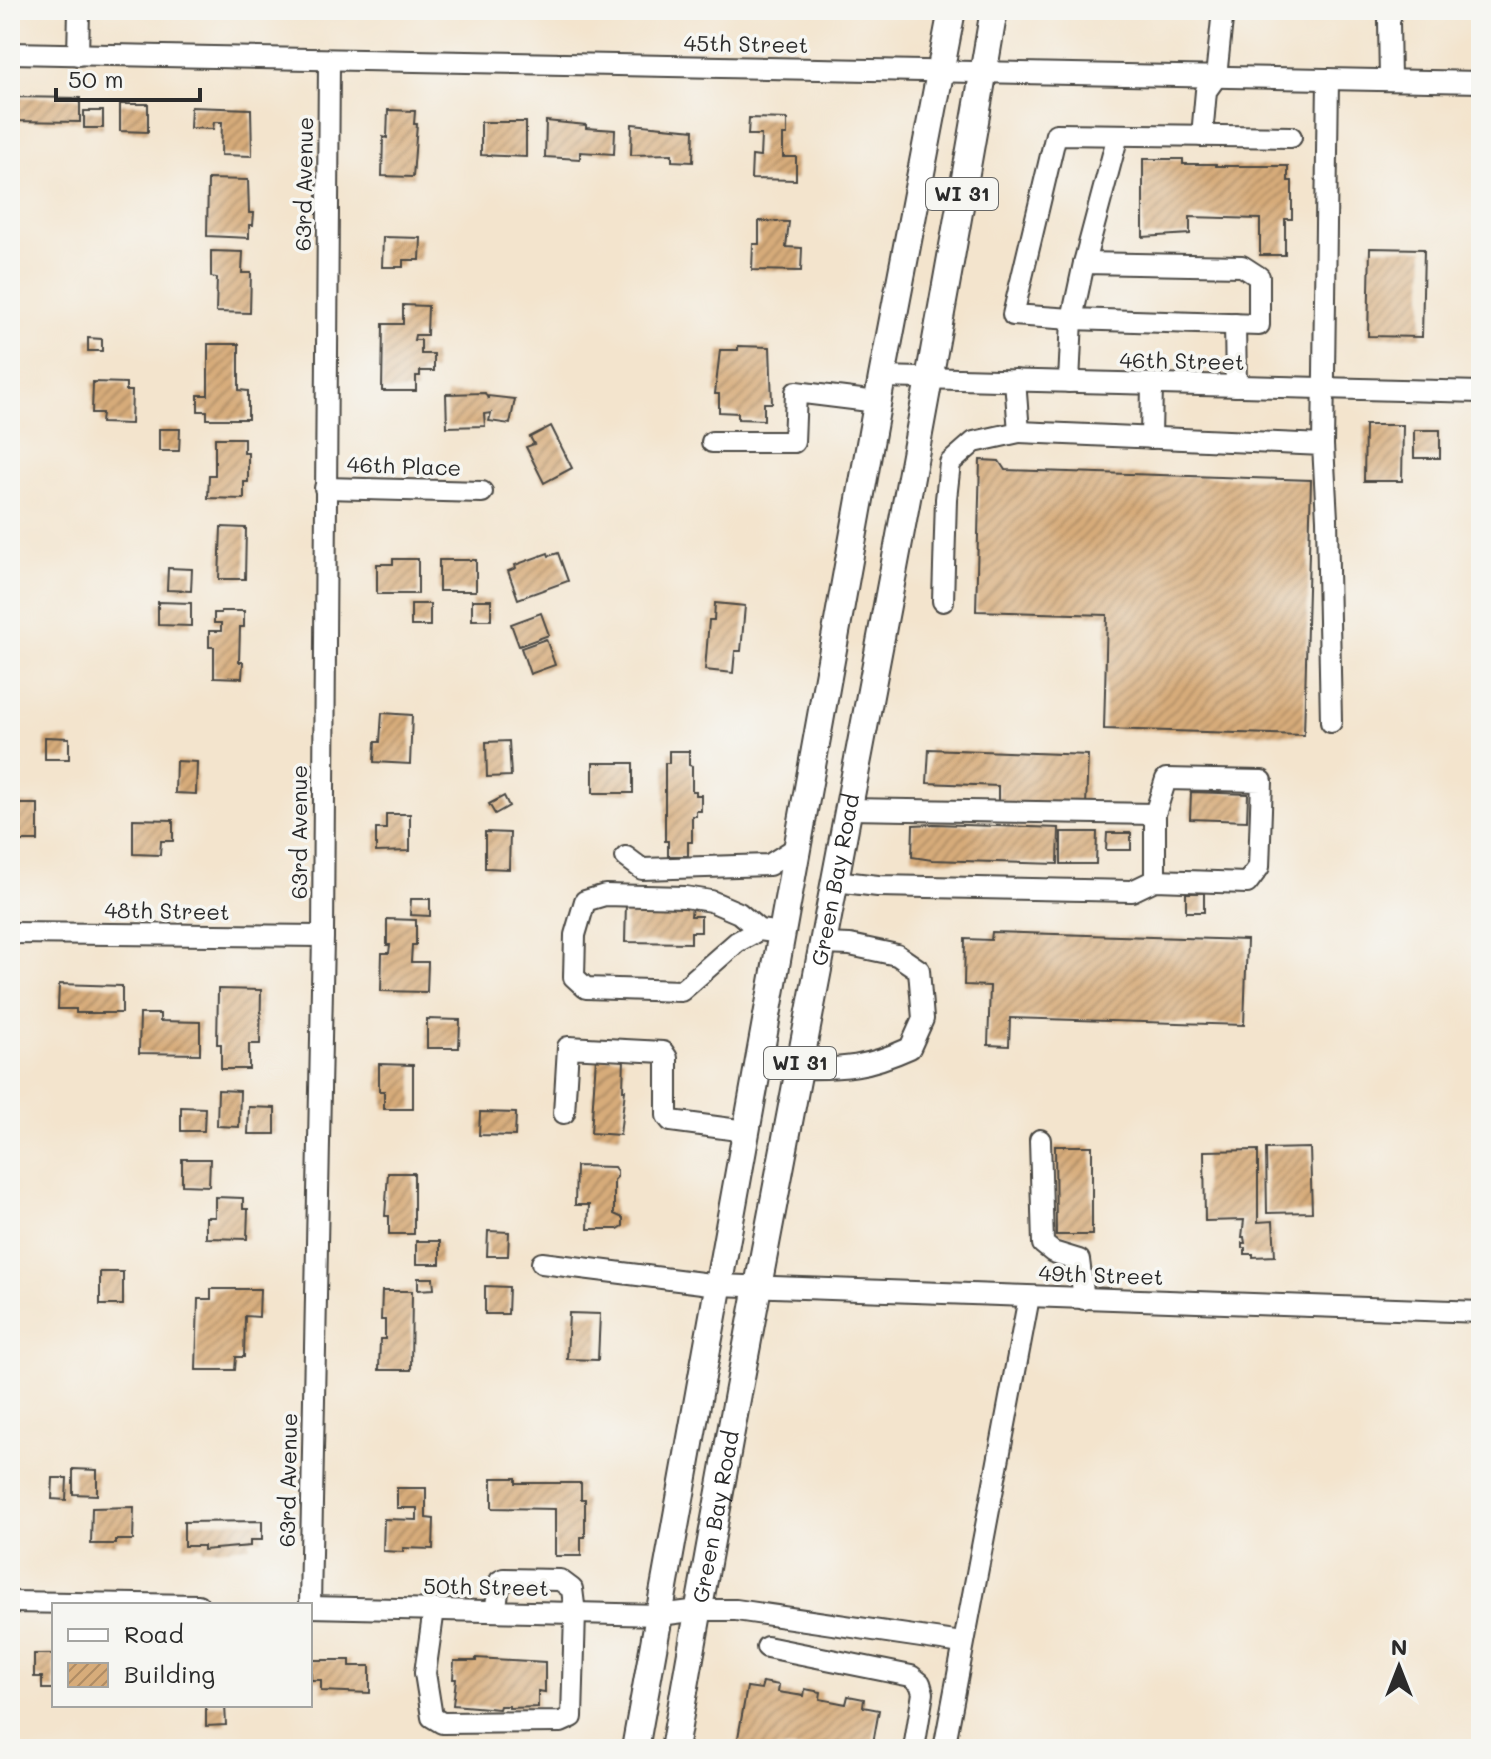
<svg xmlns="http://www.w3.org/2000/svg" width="1491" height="1759" font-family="Mali,sans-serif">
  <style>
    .building { fill: url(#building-hatch) }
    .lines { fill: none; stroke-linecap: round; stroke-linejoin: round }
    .minor-casing { stroke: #494743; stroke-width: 24 }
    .major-casing { stroke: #494743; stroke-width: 30 }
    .minor { stroke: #fff; stroke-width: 20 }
    .major { stroke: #fff; stroke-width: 26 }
    .labels { text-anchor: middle; stroke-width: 7; stroke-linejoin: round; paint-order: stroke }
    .shield { fill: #f6f6f2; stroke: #686867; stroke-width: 2 }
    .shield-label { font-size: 20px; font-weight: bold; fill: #2b2b2b }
    .street-label { font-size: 22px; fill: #2b2b2b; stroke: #f6f6f2 }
  </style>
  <defs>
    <pattern id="building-hatch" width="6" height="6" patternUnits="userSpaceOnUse" patternTransform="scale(2)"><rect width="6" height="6" fill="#d7ac7a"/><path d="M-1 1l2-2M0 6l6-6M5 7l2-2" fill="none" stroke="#af8c64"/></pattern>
  </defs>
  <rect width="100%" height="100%" fill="#f6f6f2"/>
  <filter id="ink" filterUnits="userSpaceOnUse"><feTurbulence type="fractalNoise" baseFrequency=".0125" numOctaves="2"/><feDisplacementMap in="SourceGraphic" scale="16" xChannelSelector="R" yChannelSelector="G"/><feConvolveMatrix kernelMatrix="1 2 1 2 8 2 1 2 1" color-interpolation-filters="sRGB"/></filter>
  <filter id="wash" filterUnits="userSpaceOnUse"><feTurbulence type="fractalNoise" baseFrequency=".006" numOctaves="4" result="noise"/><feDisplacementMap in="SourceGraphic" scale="32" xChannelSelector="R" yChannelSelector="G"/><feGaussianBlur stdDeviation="1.8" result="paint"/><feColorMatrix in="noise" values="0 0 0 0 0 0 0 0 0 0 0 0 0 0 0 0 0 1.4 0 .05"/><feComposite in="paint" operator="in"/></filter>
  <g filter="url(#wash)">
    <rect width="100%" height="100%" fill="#f3e4cd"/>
    <g id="blocks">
      <g class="building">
        <polygon points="10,97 80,98 80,122 10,121"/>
        <polygon points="120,104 148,104 148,132 120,131"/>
        <polygon points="191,107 251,109 252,156 221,155 222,122 214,122 213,129 190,128"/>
        <polygon points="388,110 415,111 414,124 417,124 413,177 382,176 383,137 387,138"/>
        <rect x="84" y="111" width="19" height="17"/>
        <polygon points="749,118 787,119 787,135 783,135 783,157 796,157 796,180 751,179 752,156 760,157 761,135 748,135"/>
        <polygon points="546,121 586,125 586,128 615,130 614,154 580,152 580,159 545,157"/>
        <polygon points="481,122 526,122 526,157 481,155"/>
        <polygon points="632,124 694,130 693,162 672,161 672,154 631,155"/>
        <polygon points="1143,159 1183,159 1183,164 1216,164 1216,166 1288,166 1288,181 1292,181 1292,219 1285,219 1285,255 1260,255 1260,219 1190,217 1190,234 1143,237"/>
        <polygon points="208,179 248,180 249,213 254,213 253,225 249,225 249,238 207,236"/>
        <polygon points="759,221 789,222 786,247 802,248 801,271 752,270 753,244 759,244"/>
        <polygon points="383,237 421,238 420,260 403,260 403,267 382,267"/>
        <polygon points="1370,248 1424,249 1422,337 1368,336"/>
        <polygon points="211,251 243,252 242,273 251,273 250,313 216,312 217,278 211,277"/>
        <polygon points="403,305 428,306 427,335 415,335 414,340 421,340 421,354 434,354 434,371 420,371 420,376 416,376 416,391 382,391 383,324 403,324"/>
        <polygon points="88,338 102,339 102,351 88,351"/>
        <polygon points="208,344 239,344 239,390 248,391 248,419 207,419 207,411 198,411 198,395 208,395"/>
        <polygon points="738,346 770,347 772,403 764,403 764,420 738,419 738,413 719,412 719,394 715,394 720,350 738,350"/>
        <polygon points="93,382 126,383 126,391 132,391 131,424 101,423 102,413 92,413"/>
        <polygon points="485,393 488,399 488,396 515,399 510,424 489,421 491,413 484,414 485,426 447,427 446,394"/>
        <polygon points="1365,425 1403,425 1402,481 1364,481"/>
        <polygon points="551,426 572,468 544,483 526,447 534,444 530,437"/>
        <polygon points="159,429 180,429 179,451 159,451"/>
        <rect x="1414" y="430" width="26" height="28"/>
        <polygon points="215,438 244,438 244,453 248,453 248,482 244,482 244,499 208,498 209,475 215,475"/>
        <polygon points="980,460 999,461 1005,470 1311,480 1304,735 1104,729 1107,615 976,611"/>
        <polygon points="221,527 246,528 245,579 219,579"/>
        <polygon points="548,553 549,556 558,553 568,581 518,599 508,571 516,568 515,565"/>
        <polygon points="393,559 418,559 418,594 377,594 377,564 393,564"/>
        <rect x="439" y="560" width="37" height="31"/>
        <polygon points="168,568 192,569 191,591 167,590"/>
        <rect x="472" y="600" width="19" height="20"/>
        <polygon points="158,602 191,603 191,626 158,625"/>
        <polygon points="715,603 745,606 741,651 735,651 733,673 705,670 709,620 714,620"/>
        <rect x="411" y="604" width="19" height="22"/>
        <polygon points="221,611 244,611 244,627 240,627 239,662 243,662 242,678 214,677 214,647 209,647 209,631 221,631 221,623 214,623 214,613 221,613"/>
        <polygon points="541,613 549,635 519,646 511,624"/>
        <polygon points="546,639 555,665 530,674 521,648"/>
        <polygon points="382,713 412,715 410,764 374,762 375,742 380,742"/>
        <polygon points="45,737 69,738 69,759 45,759"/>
        <polygon points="509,741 511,776 487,777 486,742"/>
        <polygon points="929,749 1088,755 1086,806 998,803 998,786 927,783"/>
        <polygon points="669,751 689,751 689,765 692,766 692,791 696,791 696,795 701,795 701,811 696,811 696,816 692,816 692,842 688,842 688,856 668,856 668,841 665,841 665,763 669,763"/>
        <polygon points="176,761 197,762 196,794 175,793"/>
        <rect x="593" y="763" width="40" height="30"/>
        <polygon points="1191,792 1248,794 1247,821 1190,819"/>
        <polygon points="504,796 509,806 495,814 489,804"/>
        <polygon points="10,804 38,804 38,841 14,841 14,849 10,849"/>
        <polygon points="386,814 410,814 410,851 376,852 376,829 386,829"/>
        <polygon points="133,819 173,820 173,841 161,841 160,855 133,854"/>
        <polygon points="934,824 1059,828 1058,864 932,860 912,857 913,825"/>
        <polygon points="485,832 510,833 509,869 485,868"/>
        <polygon points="1061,832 1097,832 1096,864 1061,864"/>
        <polygon points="1107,833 1131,833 1131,850 1106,850"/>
        <rect x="1186" y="893" width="18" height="19"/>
        <polygon points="411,899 430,899 430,916 410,915"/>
        <polygon points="626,903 692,904 691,916 701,916 701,932 691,932 691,943 625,942"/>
        <polygon points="387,919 416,920 416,945 412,945 411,962 428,962 427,992 381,991 382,953 389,953 390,945 387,945"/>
        <polygon points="992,932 1247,940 1244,1025 1010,1018 1009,1046 988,1045 990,986 964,985 965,939 991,940"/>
        <polygon points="59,984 122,986 122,1013 76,1013 76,1009 58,1009"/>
        <polygon points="218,989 261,990 260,1044 249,1044 249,1069 221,1069 221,1044 217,1044"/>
        <polygon points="140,1014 160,1014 160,1021 200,1022 200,1054 139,1053"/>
        <polygon points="427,1019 460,1020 459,1048 427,1048"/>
        <polygon points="596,1057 624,1058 623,1090 625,1090 620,1135 591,1133"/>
        <polygon points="379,1064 413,1065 413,1109 384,1109 384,1091 379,1091"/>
        <polygon points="218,1090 240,1091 239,1127 217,1126"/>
        <polygon points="181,1107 205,1108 204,1131 181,1131"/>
        <polygon points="249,1107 275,1108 275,1134 248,1134"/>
        <polygon points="480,1112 516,1113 515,1136 479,1135"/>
        <polygon points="1055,1146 1092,1146 1092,1235 1056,1235"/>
        <polygon points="1310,1148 1312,1212 1267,1213 1266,1149"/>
        <polygon points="1258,1150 1258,1222 1273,1221 1275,1256 1253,1257 1253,1254 1245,1254 1245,1248 1242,1248 1242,1243 1245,1243 1244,1237 1242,1237 1244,1220 1205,1221 1204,1151"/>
        <polygon points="182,1159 210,1159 209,1186 182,1185"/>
        <polygon points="576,1166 614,1167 617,1171 617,1177 614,1180 614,1214 623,1218 623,1226 618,1229 588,1229 589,1205 575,1205"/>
        <polygon points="388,1173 414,1173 414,1234 389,1234 389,1216 385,1216"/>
        <polygon points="215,1197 243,1198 243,1209 248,1209 247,1239 206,1238 206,1217 215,1217"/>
        <polygon points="488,1231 509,1232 508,1256 487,1256"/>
        <rect x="416" y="1241" width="24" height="23"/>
        <rect x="100" y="1272" width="23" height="33"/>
        <polygon points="418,1278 433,1278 434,1289 418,1290"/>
        <polygon points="485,1286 509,1287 508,1314 485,1314"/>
        <polygon points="211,1289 260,1289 259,1317 245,1316 244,1357 236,1357 235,1370 196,1370 198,1299 211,1299"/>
        <polygon points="382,1291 412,1291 411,1370 379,1370 380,1339 385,1339 385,1320 381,1320"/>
        <polygon points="569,1313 600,1314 598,1360 567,1359"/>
        <polygon points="73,1469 97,1470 97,1495 73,1494"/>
        <polygon points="53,1478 67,1478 66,1500 52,1499"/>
        <polygon points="492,1478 516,1478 516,1483 581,1483 581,1499 585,1499 585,1537 581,1537 581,1556 555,1556 555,1509 492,1508"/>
        <polygon points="397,1488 426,1488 426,1518 434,1519 433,1549 403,1548 403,1552 383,1551 384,1519 417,1520 417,1508 397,1508"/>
        <polygon points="134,1507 133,1540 116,1540 116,1544 91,1544 92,1508"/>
        <polygon points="262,1521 262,1540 250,1540 250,1546 203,1550 203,1546 184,1546 184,1522"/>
        <polygon points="34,1654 54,1654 54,1689 42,1689 42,1677 34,1677"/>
        <polygon points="476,1658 545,1662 545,1692 538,1691 538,1707 509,1708 509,1706 500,1706 499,1709 453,1705 456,1679 453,1679 454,1661 476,1661"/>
        <polygon points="311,1660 350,1660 350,1666 370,1666 370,1693 321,1691 321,1680 311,1680"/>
        <polygon points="763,1682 779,1685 778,1692 804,1696 805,1689 821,1692 820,1699 846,1704 848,1696 864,1699 863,1707 879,1710 872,1749 736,1749 747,1687 761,1689"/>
        <polygon points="206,1705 225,1705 226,1725 206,1726"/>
      </g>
    </g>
  </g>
  <g filter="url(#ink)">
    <use href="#blocks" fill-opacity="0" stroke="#494743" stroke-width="2"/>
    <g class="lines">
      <g class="minor-casing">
        <g id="minor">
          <polyline points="10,53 1481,82"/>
          <polyline points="78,55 79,10"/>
          <polyline points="1390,80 1389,21 1392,10"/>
          <polyline points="1202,136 1206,91 1216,77 1223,10"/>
          <polygon points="1084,263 1242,266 1259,277 1259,325 1072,319"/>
          <polyline points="1084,263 1118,135"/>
          <polyline points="1235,324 1236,386"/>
          <polyline points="882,377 1481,392"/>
          <polyline points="1069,382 1072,319 1013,315 1056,134 1291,137"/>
          <polyline points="1019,432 1323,445 1327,519 1331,722"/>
          <polyline points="1151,438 1152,384"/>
          <polyline points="712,442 794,442 796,392 877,402"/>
          <polyline points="1323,445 1328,79"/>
          <polyline points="325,488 482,492"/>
          <polyline points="943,601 946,499 950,463 974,442 1019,432 1015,380"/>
          <polyline points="1155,814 1155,880"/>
          <polyline points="626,857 642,869 769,865 796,848"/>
          <polyline points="835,881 878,886 1132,891 1155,880 1247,883 1259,867 1262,781 1166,779 1155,814 849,809"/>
          <polyline points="759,930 737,942 681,991 586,988 574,977 575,935 585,901 605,895 685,897 711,901 739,913 759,930 782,933"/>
          <polyline points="10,933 323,936"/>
          <path d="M799 1068C845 1069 868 1067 910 1048L923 1019 919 970 897 955 850 945 823 944"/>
          <polyline points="564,1113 568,1047 663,1052 667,1058 667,1116 671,1121 746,1131"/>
          <polyline points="1040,1140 1043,1244 1053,1252 1079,1260 1084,1299"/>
          <polyline points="542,1263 718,1285 1481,1312"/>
          <polyline points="10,1602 198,1605"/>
          <polyline points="310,1605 323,936 329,60"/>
          <polyline points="310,1607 660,1615 699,1610 736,1610 962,1643"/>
          <polyline points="434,1609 425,1673 432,1717 442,1723 561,1722 572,1717 575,1613 572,1589 560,1580 504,1579 500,1581 495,1611"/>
          <polyline points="767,1647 911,1676 920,1683 923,1693 914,1749"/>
          <polyline points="944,1749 1029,1297"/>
        </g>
      </g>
      <g class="major-casing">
        <g id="major">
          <polyline points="635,1749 882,377 952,10"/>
          <path id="s1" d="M674 1749C775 1168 896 591 994 10"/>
        </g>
      </g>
      <use href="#minor" class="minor"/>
      <use href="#major" class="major"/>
    </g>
  </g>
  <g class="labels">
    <g class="shield">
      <rect x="926" y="178" width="72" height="32" rx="6"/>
      <rect x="764" y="1047" width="72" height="32" rx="6"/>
    </g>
    <g class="shield-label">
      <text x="962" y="201">WI 31</text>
      <text x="800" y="1070">WI 31</text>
    </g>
    <g class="street-label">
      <text transform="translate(746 44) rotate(1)" y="8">45th Street</text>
      <text transform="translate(304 184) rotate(-89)" y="8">63rd Avenue</text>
      <text transform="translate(1182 361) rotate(1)" y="8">46th Street</text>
      <text transform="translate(404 466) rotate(2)" y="8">46th Place</text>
      <text transform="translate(299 832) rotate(-90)" y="8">63rd Avenue</text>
      <text dy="8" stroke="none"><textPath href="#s1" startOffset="884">Green Bay Road</textPath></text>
      <text transform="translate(167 911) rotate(1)" y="8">48th Street</text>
      <text transform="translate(1101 1275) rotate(2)" y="8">49th Street</text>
      <text transform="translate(288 1480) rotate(-89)" y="8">63rd Avenue</text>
      <text dy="8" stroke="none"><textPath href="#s1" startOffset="236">Green Bay Road</textPath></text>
      <text transform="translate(486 1587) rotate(1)" y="8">50th Street</text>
    </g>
  </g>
  <rect width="1491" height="1759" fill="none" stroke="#f6f6f2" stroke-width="40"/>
  <rect x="52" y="1603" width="260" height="104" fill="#f6f6f2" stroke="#a5a5a2" stroke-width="2"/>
  <rect x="68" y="1629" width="40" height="12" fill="#ffffff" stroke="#a5a5a2" stroke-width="2"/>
  <text x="124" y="1643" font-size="24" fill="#2b2b2b">Road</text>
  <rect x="68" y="1663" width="40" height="24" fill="url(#building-hatch)" stroke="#a5a5a2" stroke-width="2"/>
  <text x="124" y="1683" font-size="24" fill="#2b2b2b">Building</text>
  <g transform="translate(1399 1667)" stroke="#f6f6f2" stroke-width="6" paint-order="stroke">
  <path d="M0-6L14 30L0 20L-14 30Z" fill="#2b2b2b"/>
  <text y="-12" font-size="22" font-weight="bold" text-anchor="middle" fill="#2b2b2b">N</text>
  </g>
  <path d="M56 88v12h144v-12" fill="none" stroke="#2b2b2b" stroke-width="4"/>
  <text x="68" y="88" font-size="24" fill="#2b2b2b" stroke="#f6f6f2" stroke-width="6" paint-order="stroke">50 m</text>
</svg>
